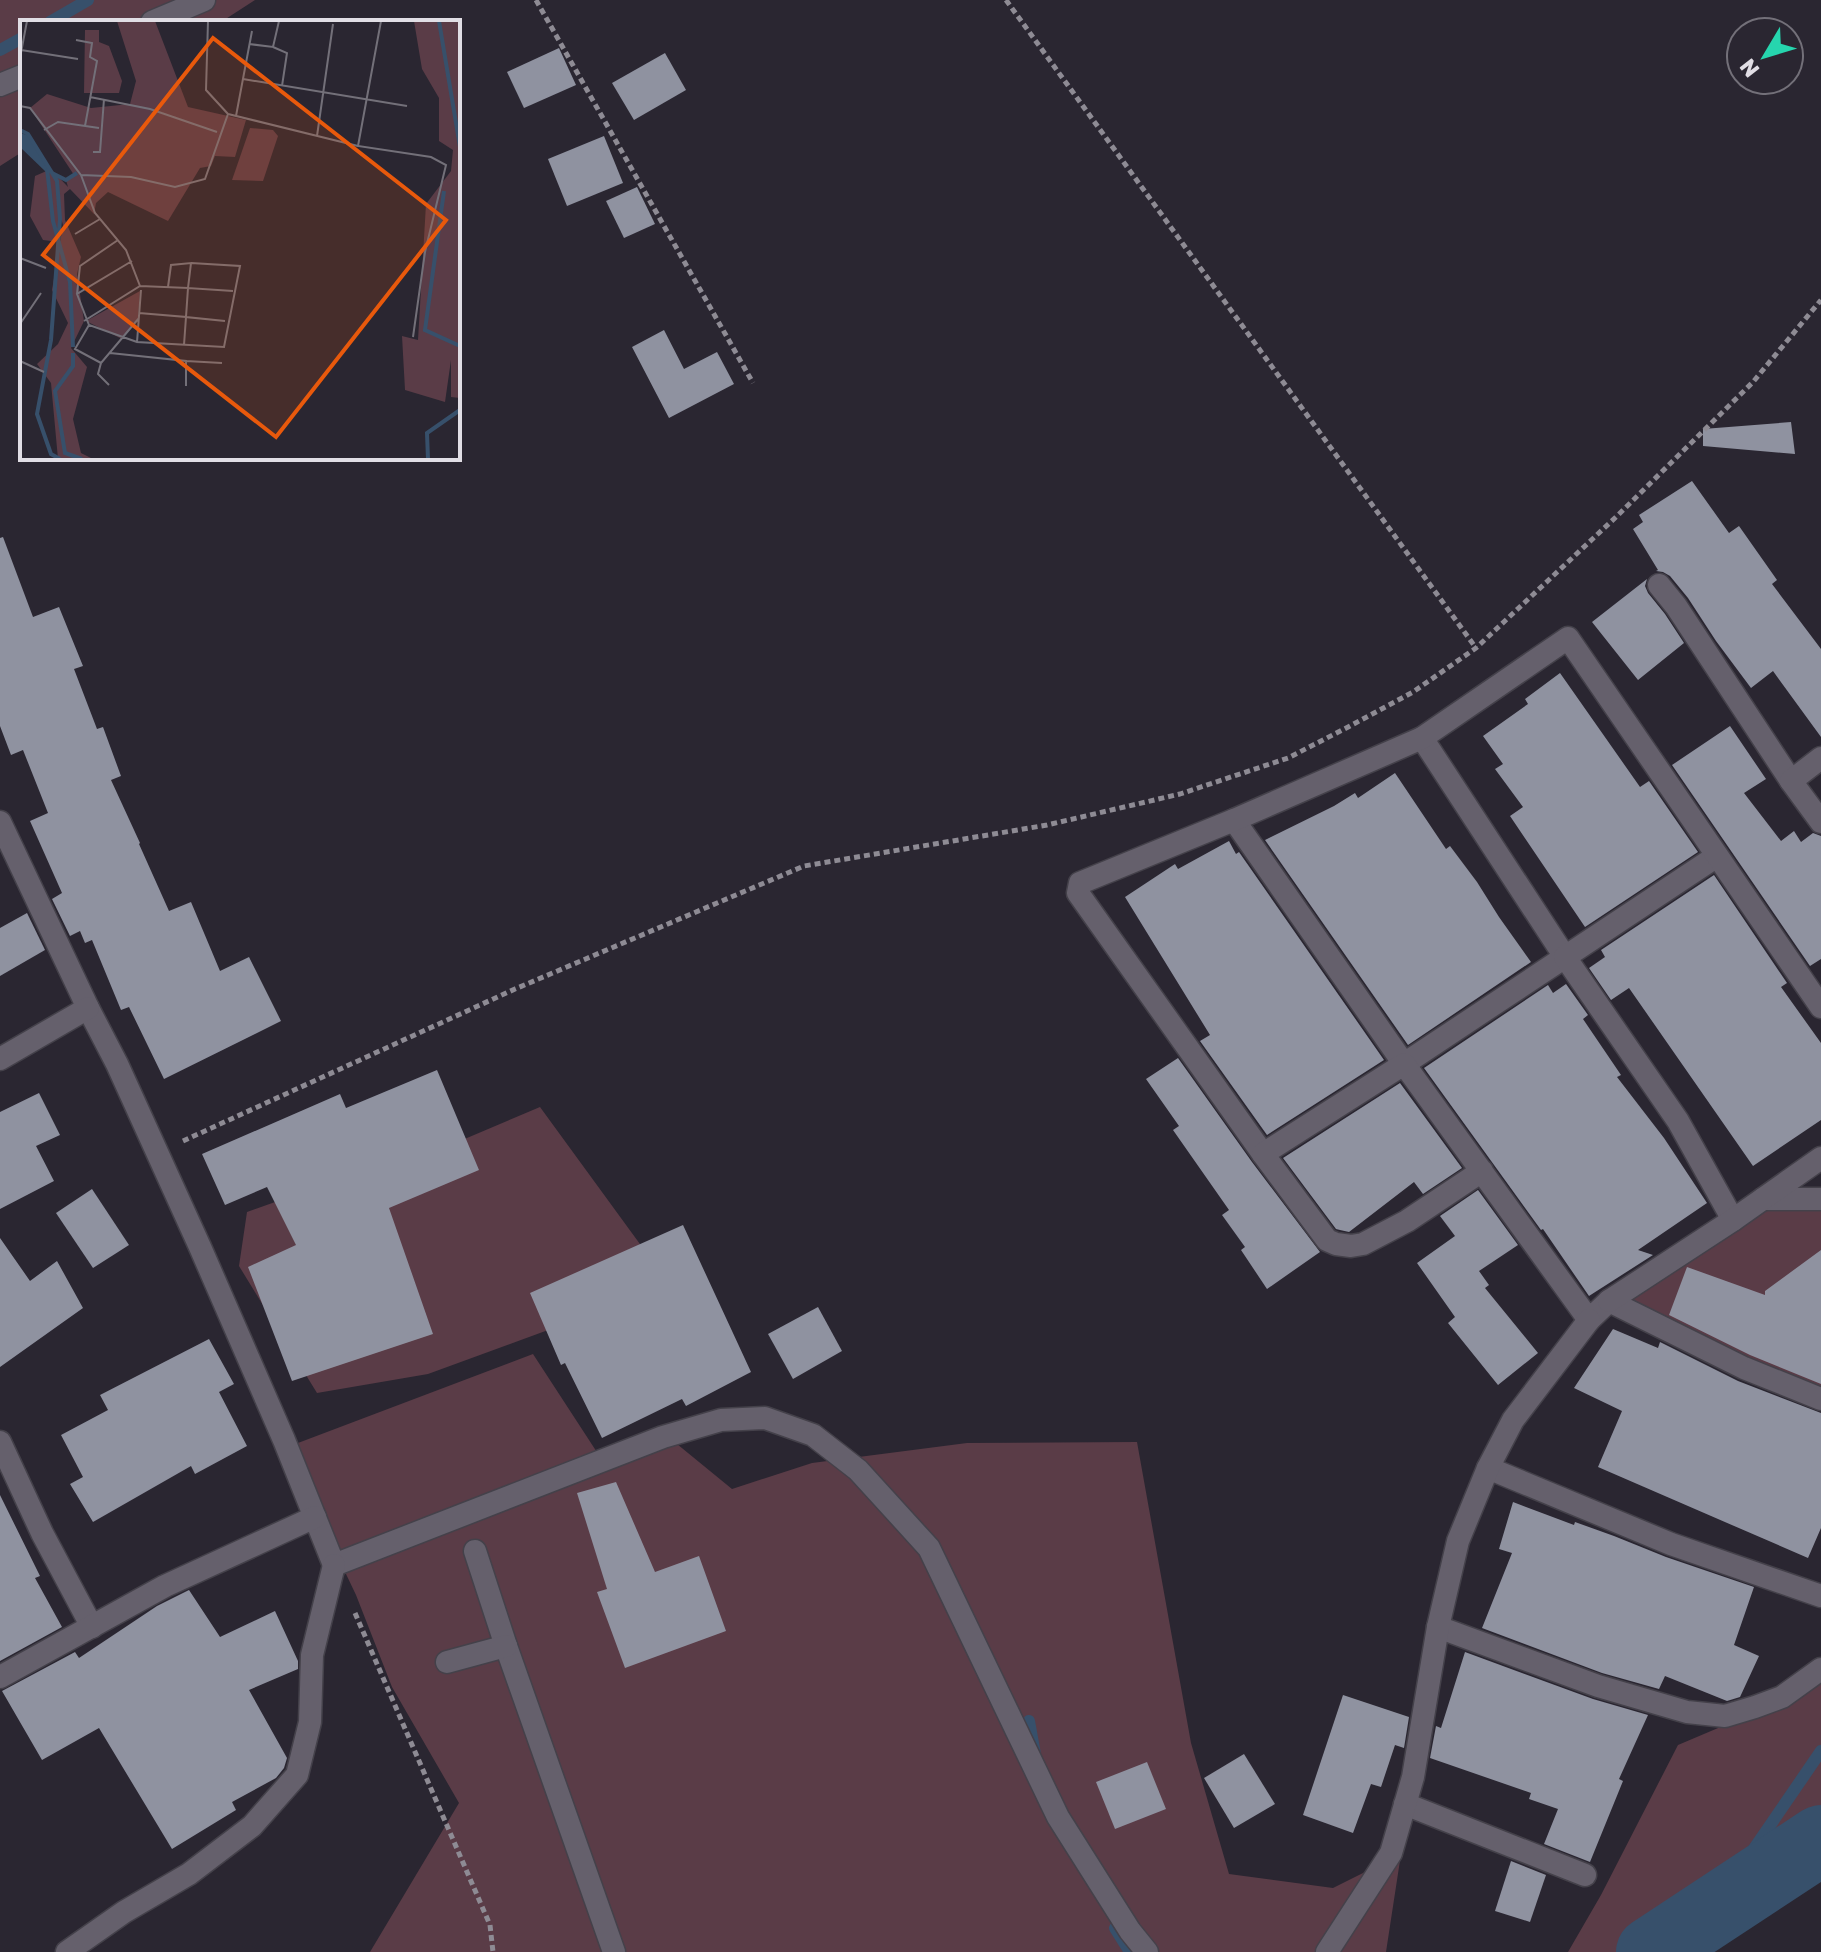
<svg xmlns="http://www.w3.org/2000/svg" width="1821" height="1952" font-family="Rubik,sans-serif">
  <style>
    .green { fill: #5a3c47 }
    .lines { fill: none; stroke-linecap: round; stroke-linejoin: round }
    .stream { stroke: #37506b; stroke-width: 12 }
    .river { stroke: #37506b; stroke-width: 70 }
    .building { fill: #8f92a0 }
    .minor-casing { stroke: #44414a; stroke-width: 25 }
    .path { stroke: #8e8b94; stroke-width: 5; stroke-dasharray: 6 4; stroke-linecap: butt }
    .minor { stroke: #65606c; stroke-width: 22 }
    .inset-river { fill: none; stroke: #37506b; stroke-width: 4 }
    .inset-road { fill: none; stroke: #737079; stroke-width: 2 }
    .view { fill: #e8590c; fill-opacity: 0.15; stroke: #e8590c; stroke-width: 4 }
    .inset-edge { fill: none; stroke: #e1dee5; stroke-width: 4 }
  </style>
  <rect width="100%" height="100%" fill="#2a2631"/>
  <g class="green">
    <polygon points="0,0 255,0 221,22 22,22 22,152 0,166"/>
    <polygon points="540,1107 664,1277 570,1322 428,1374 317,1393 239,1266 247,1212 371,1168 441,1149"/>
    <polygon points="1763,1204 1821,1204 1821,1395 1616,1302"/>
    <polygon points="533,1354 604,1463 677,1444 732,1489 812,1463 967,1443 1137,1442 1191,1743 1229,1874 1333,1888 1401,1854 1386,1952 370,1952 459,1803 392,1687 356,1595 306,1490 290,1446"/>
    <polygon points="1821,1676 1821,1864 1708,1894 1620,1952 1568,1952 1601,1895 1678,1745 1784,1700"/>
    <polygon points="1690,1926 1708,1952 1651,1952"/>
  </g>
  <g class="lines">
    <g class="stream">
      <polyline points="50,22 88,0"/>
      <polyline points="0,50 22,38"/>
      <polyline points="1029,1721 1035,1754"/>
      <polyline points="1115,1928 1130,1952"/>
      <polyline points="1663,1952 1738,1872 1821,1751"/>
    </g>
    <polyline class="river" points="1651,1952 1821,1840"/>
  </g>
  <g class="building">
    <polygon points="559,48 576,85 524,108 507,72"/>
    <polygon points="665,53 686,90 634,120 612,83"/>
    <polygon points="604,136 623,183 567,206 548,159"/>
    <polygon points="637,187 655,224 624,238 606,201"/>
    <polygon points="664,330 684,369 717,352 734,384 669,418 632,347"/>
    <polygon points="1791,422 1795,454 1703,446 1703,429"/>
    <polygon points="1692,481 1729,533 1739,526 1777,580 1772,584 1821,649 1821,737 1773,671 1751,688 1716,641 1688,598 1670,576 1663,572 1656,571 1658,570 1633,529 1643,522 1639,515"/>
    <polygon points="3,537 33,617 59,607 83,666 74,669 97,729 103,727 121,776 111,780 140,843 139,844 169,911 191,902 220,971 249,957 281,1021 164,1079 129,1007 121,1010 92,940 85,943 80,931 70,936 52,899 62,893 30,821 48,813 23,750 11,755 0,726 0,538"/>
    <polygon points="1647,579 1645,586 1648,593 1665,614 1684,643 1638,680 1592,622"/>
    <polygon points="1560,673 1640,787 1649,781 1698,852 1585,927 1510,816 1523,807 1495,769 1503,764 1483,736 1528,704 1525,699"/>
    <polygon points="1730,726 1766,779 1744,793 1781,841 1794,831 1801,842 1813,833 1821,836 1821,959 1810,966 1672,765"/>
    <polygon points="1395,773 1446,849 1450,846 1477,882 1499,917 1531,962 1408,1045 1265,840 1334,806 1355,793 1358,798"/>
    <polygon points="1229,841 1236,854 1239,852 1384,1060 1267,1135 1200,1041 1210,1035 1125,897 1175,864 1178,869"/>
    <polygon points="1714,875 1787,983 1781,987 1821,1043 1821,1120 1753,1166 1629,988 1611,1000 1589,968 1605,957 1601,950"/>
    <polygon points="27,913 45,950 0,976 0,928"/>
    <polygon points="1566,984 1588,1015 1583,1019 1621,1075 1617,1077 1664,1138 1707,1203 1638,1250 1653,1255 1589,1296 1543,1229 1541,1230 1424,1068 1548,985 1553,993"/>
    <polygon points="1178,1058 1252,1162 1320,1252 1267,1289 1241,1250 1245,1247 1222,1215 1229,1210 1173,1130 1179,1126 1146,1079"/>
    <polygon points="437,1070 479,1170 389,1208 433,1334 292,1381 248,1267 296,1245 267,1187 225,1205 202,1154 340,1094 346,1108"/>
    <polygon points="1400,1083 1462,1168 1423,1194 1414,1182 1349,1232 1340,1230 1336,1229 1283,1158"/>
    <polygon points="39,1093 60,1135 36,1146 54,1181 0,1209 0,1112"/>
    <polygon points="92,1189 129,1245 93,1268 56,1213"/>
    <polygon points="1478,1190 1518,1245 1479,1271 1489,1285 1485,1288 1538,1353 1498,1385 1448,1323 1455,1317 1417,1263 1455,1236 1440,1216"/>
    <polygon points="683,1225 751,1372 686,1406 682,1399 602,1438 565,1363 561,1365 530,1293"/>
    <polygon points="0,1238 30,1281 57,1261 83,1308 0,1367"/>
    <polygon points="1821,1250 1821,1384 1750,1355 1669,1315 1687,1267 1765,1295 1765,1291"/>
    <polygon points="818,1307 842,1351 793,1379 768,1334"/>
    <polygon points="1613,1329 1658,1348 1660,1342 1738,1381 1821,1413 1821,1528 1808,1558 1598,1467 1622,1411 1574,1388"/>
    <polygon points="209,1339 234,1384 219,1392 247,1446 195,1474 191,1466 93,1522 70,1484 83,1477 61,1435 108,1410 100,1395"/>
    <polygon points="616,1482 655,1572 699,1556 726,1631 625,1668 597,1592 607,1589 577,1493"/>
    <polygon points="0,1495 40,1576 35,1578 62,1627 0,1661"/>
    <polygon points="1513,1502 1574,1525 1575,1522 1614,1536 1666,1557 1754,1587 1734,1645 1759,1656 1740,1697 1727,1701 1665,1676 1659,1689 1602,1673 1482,1628 1512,1553 1499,1549"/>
    <polygon points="189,1590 220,1637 275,1611 298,1661 298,1669 249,1690 287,1758 284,1768 276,1778 232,1802 236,1810 172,1849 99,1728 42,1760 2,1691 75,1652 79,1658 157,1606"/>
    <polygon points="1465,1652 1593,1699 1648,1715 1619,1779 1623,1781 1590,1862 1544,1844 1558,1809 1529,1799 1531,1793 1430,1758 1436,1726 1441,1728"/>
    <polygon points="1343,1695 1409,1717 1404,1748 1395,1745 1381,1787 1371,1784 1353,1833 1303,1815"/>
    <polygon points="1244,1754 1275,1804 1234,1828 1204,1778"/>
    <polygon points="1147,1762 1166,1809 1115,1829 1096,1782"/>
    <polygon points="1511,1861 1546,1875 1530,1922 1495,1911"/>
  </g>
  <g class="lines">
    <g class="minor-casing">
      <g id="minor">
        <polyline points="152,22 204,0"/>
        <polyline points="0,85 22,76"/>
        <polyline points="1659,585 1676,606 1791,781"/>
        <polyline points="1821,758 1791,781 1821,822"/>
        <polyline points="1234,820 1404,1064 1565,957 1422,738"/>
        <polyline points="0,822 88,1008 117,1064 200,1247 284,1440 334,1565 663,1437 721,1420 765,1418 813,1435 858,1470 929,1548 1058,1817 1130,1931 1147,1952"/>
        <polyline points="1717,856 1565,957 1678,1121 1733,1220"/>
        <polyline points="0,1059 88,1008"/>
        <polyline points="1263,1154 1078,893 1080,883 1234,820 1422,738 1568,638 1821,1007"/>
        <polyline points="1482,1171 1407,1221 1363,1244 1351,1246 1336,1244 1327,1240 1263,1154 1404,1064 1589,1320 1609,1301 1744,1368 1821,1399"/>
        <polyline points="1763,1199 1821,1199"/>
        <polyline points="1609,1301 1733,1220 1821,1158"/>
        <polyline points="0,1442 42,1533 92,1627"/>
        <polyline points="1488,1468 1671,1544 1821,1596"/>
        <polyline points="475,1551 506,1646 614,1952"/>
        <polyline points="1438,1627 1598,1686 1687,1712 1725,1716 1755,1707 1782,1697 1821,1669"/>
        <polyline points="447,1662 506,1646"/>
        <polyline points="0,1677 165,1586 315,1517"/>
        <polyline points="1405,1804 1585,1875"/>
        <polyline points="67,1952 124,1912 189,1874 252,1826 297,1775 310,1722 312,1655 334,1565"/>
        <polyline points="1327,1952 1391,1853 1413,1777 1438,1627 1458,1541 1488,1468 1513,1420 1589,1320"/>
      </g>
    </g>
    <g class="path">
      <polyline points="536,0 753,383"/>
      <polyline points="1006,0 1476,648"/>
      <polyline points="183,1141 515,989 804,866 1047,825 1180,794 1288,758 1350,726 1413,692 1476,648 1616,517 1753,382 1821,300"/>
      <polyline points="355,1613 490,1925 493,1952"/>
    </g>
    <use href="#minor" class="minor"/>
  </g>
  <g transform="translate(20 20)">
    <rect width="440" height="440" fill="#2a2631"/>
    <path d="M97 1H135L168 87 226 100 215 137 195 136 191 146 180 148 148 201 88 172 76 183 74 194 50 169 44 174 45 200 61 237 57 254 64 301 51 328 67 347 53 399 61 433 73 439H38L31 363 17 344 38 324 48 303 32 270 43 205 41 198 39 222 23 220 10 196 15 156 31 149 48 167 46 160 54 155 10 88 27 74 71 88 110 84 116 61ZM394 1H440V378L431 377V340L425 382 385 370 382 316 398 320 406 184 431 151 433 130 419 121V78L402 49ZM65 10H79V22L89 26 102 61 99 73H64ZM230 108 253 110 258 116 243 161 212 160ZM120 271 118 298 102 319 66 301Z" fill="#5a3c47"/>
    <path d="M0 113 7 115 31 149 26 152 0 127Z" fill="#37506b"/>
    <path class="inset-river" d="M419 1 440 127M0 110 8 114 37 161 40 199 31 320 17 394 31 434 40 439M27 149 33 201 50 262 53 327M32 153 46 160 57 153M424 171 405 310 440 326M53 333V346L35 371 45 433 62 439M408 439 407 413 440 390"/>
    <path class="inset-road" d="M188 1 186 70 208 94M361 1 338 126 411 137 426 145 405 232 393 317M56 20 72 23 70 37 77 41 65 106M229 24 253 27 259 1M253 27 267 33 262 66M1 30 58 39M0 38 7 1M223 59 387 86M70 77 130 89 197 112M0 86 10 88 61 155 111 157 155 167 185 159 208 94 338 126M216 96 232 11M24 110 38 102 79 108M297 116 313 4M73 132H80L84 79M61 155 75 193 106 230 120 266M55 214 80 199M0 238 26 248M112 241 57 274 69 305 117 322M121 270 117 322 204 327 220 246 171 243M57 274 60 246 98 220M119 293 166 297 164 325M64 301 120 266 168 268 171 243 151 245 148 267M205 301 166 297 168 268 213 271M0 304 21 273M69 305 55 329 81 343M90 333 166 341V366M0 341 24 352M166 341 202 343M89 365 78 354 81 343 119 298"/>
    <path class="view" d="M193 18 426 200 256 417 23 235Z"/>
    <rect width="440" height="440" class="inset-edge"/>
  </g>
  <g transform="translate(1765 56) rotate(232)"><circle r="38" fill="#2a2631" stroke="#737079" stroke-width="2"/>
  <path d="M0-6L14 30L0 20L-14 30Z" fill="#26d5ae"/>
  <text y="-12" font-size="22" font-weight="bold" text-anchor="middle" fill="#e1dee5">N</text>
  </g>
</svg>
